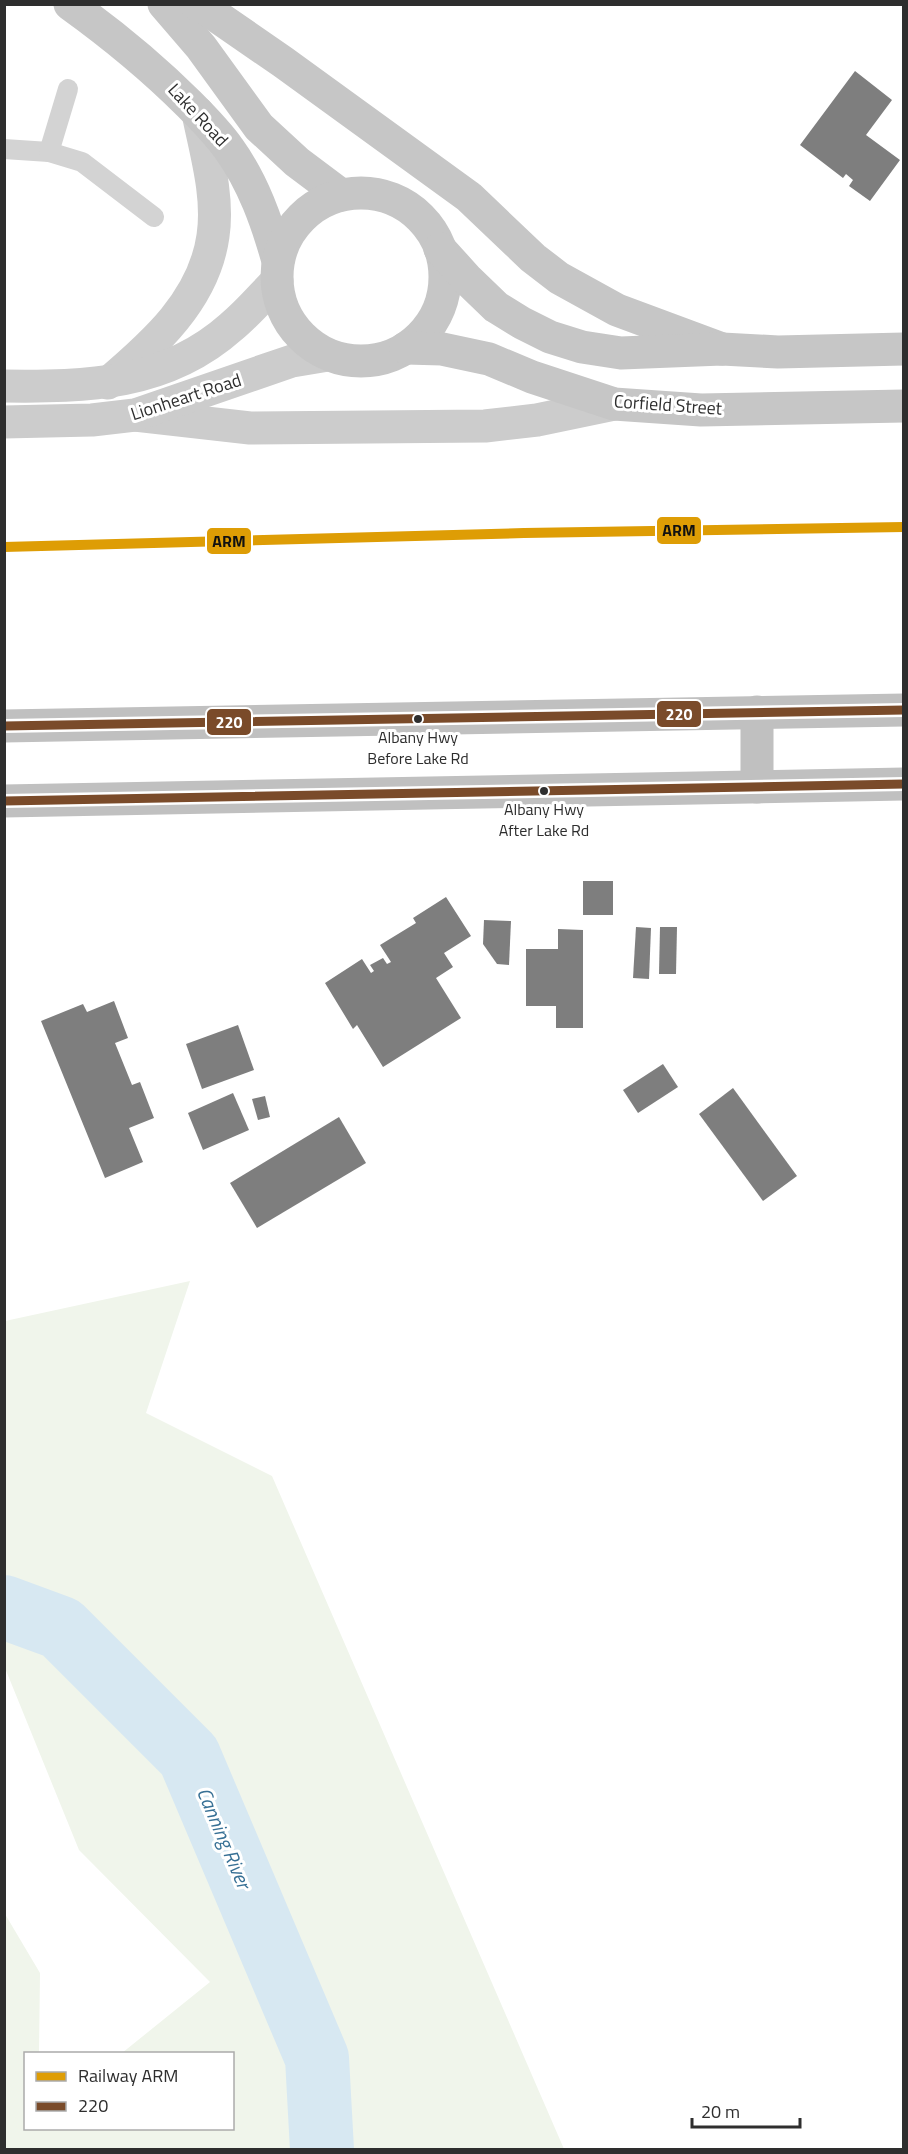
<svg xmlns="http://www.w3.org/2000/svg" width="908" height="2154" font-family="'Titillium Web',sans-serif">
  <style>
    .green { fill: #f0f5eb }
    .lines { fill: none; stroke-linecap: round; stroke-linejoin: round }
    .river { stroke: #d7e8f2; stroke-width: 64 }
    .building { fill: #7e7e7e }
    .lane { stroke: #d3d3d3; stroke-width: 20 }
    .secondary { stroke: #ccc; stroke-width: 33 }
    .primary { stroke: #c6c6c6; stroke-width: 33 }
    .highway { stroke: #c0c0c0; stroke-width: 33 }
    .bus-1-casing { stroke: #fff; stroke-width: 14 }
    .bus-1 { stroke: #7a4b2a; stroke-width: 9 }
    .rail-1-casing { stroke: #fff; stroke-width: 15 }
    .rail-1 { stroke: #de9d05; stroke-width: 10 }
    .bus-dot { fill: #2e2e2e; stroke: #fff; stroke-width: 2 }
    .labels { text-anchor: middle; stroke-width: 6; stroke-linejoin: round; paint-order: stroke }
    .bus-label { font-size: 16px; fill: #2e2e2e; stroke: #fff }
    .street-label { font-size: 18px; fill: #2e2e2e; stroke: #fff }
    .water-label { font-size: 20px; font-style: italic; fill: #377095; stroke: #fff }
    .line-badge { stroke: #fff; stroke-width: 2 }
    .badge-label { font-size: 16px; text-anchor: middle; font-weight: bold; fill: #fff }
    .pale-badge-label { font-size: 16px; text-anchor: middle; font-weight: bold; fill: #111 }
  </style>
  <rect width="100%" height="100%" fill="#fff"/>
  <polygon class="green" points="190,1281 146,1413 272,1476 564,2149 5,2149 5,1914 40,1973 39,2053 26,2054 26,2128 232,2128 232,2054 122,2053 210,1982 79,1850 5,1668 5,1321"/>
  <g class="lines">
    <polyline class="river" points="4,1607 61,1628 189,1756 317,2058 322,2150"/>
  </g>
  <g class="building">
    <polygon points="855,71 892,100 866,135 900,160 870,201 849,186 853,180 846,174 843,178 800,145"/>
    <rect x="583" y="881" width="30" height="34"/>
    <polygon points="446,897 471,936 444,953 453,967 436,978 461,1018 383,1067 357,1025 353,1029 325,983 362,959 371,973 374,971 370,965 383,958 387,964 391,962 380,945 416,923 413,918"/>
    <polygon points="484,920 511,921 509,965 497,964 483,944"/>
    <polygon points="636,927 651,928 649,979 633,978"/>
    <polygon points="660,927 677,927 676,974 659,974"/>
    <polygon points="558,929 583,930 583,1028 556,1028 556,1006 526,1006 526,949 558,949"/>
    <polygon points="114,1001 128,1038 115,1043 132,1085 140,1082 154,1118 129,1128 143,1162 105,1178 41,1021 83,1004 87,1012"/>
    <polygon points="238,1025 254,1070 202,1089 186,1044"/>
    <polygon points="663,1064 678,1087 638,1113 623,1090"/>
    <polygon points="733,1088 797,1176 763,1201 699,1114"/>
    <polygon points="233,1093 249,1130 203,1150 188,1113"/>
    <polygon points="265,1096 270,1117 258,1120 252,1099"/>
    <polygon points="339,1117 366,1163 257,1228 230,1183"/>
  </g>
  <g class="lines">
    <g class="lane">
      <polyline points="4,149 49,152 82,162 154,217"/>
      <polyline points="49,152 68,89"/>
    </g>
    <g class="secondary">
      <path d="M108 383C154 344 204 300 213 236 219 196 206 153 198 113"/>
      <path d="M4 386C87 387 166 385 231 327 248 313 262 296 277 281"/>
      <polyline points="135,415 250,428 485,426 537,420 614,404"/>
      <polyline points="4,422 92,420 135,415 292,361 328,355"/>
    </g>
    <g class="primary">
      <path d="M70 4C113 35 152 67 189 104 203 118 218 133 229 149 253 182 267 222 278 261"/>
      <polyline points="164,4 201,47 259,127 297,162 341,195"/>
      <polyline points="196,4 209,11 283,62 469,197 533,258 559,278 617,310 722,349"/>
      <circle cx="361" cy="277" r="84"/>
      <polyline points="440,249 468,280 496,307 522,323 550,337 582,347 621,353 722,349 778,352 904,349"/>
      <polyline points="406,348 442,349 489,359 532,377 614,404 701,410 904,406"/>
    </g>
    <g class="highway">
      <polyline points="757,712 757,787"/>
      <polyline points="4,726 904,710"/>
      <polyline points="4,801 904,784"/>
    </g>
    <g class="bus-1-casing">
      <g id="bus-1">
        <polyline points="4,726 904,710"/>
        <polyline points="4,801 904,784"/>
      </g>
    </g>
    <use href="#bus-1" class="bus-1"/>
    <g class="rail-1-casing">
      <polyline id="rail-1" points="4,547 524,533 904,527"/>
    </g>
    <use href="#rail-1" class="rail-1"/>
  </g>
  <g class="bus-dot">
    <circle cx="418" cy="719" r="5"/>
    <circle cx="544" cy="791" r="5"/>
  </g>
  <g class="labels">
    <g class="bus-label">
      <text x="418" y="743">Albany Hwy<tspan x="418" dy="21">Before Lake Rd</tspan></text>
      <text x="544" y="815">Albany Hwy<tspan x="544" dy="21">After Lake Rd</tspan></text>
    </g>
    <g class="street-label">
      <text transform="translate(198 115) rotate(47)" y="6">Lake Road</text>
      <text transform="translate(186 397) rotate(-18)" y="6">Lionheart Road</text>
      <text transform="translate(668 405) rotate(4)" y="6">Corfield Street</text>
    </g>
    <g class="water-label">
      <text transform="translate(224 1838) rotate(67)" y="7">Canning River</text>
    </g>
  </g>
  <g class="line-badge">
    <rect x="656" y="516" width="46" height="29" rx="6" fill="#de9d05"/>
    <rect x="206" y="527" width="46" height="28" rx="6" fill="#de9d05"/>
    <rect x="656" y="700" width="46" height="28" rx="6" fill="#7a4b2a"/>
    <rect x="206" y="708" width="46" height="28" rx="6" fill="#7a4b2a"/>
  </g>
  <g class="badge-label">
    <text x="679" y="720">220</text>
    <text x="229" y="728">220</text>
  </g>
  <g class="pale-badge-label">
    <text x="679" y="536">ARM</text>
    <text x="229" y="547">ARM</text>
  </g>
  <rect width="908" height="2154" fill="none" stroke="#2e2e2e" stroke-width="12"/>
  <rect x="24" y="2052" width="210" height="78" fill="#ffffff" stroke="#ababab" stroke-width="1.5"/>
  <rect x="36" y="2072" width="30" height="9" fill="#de9d05" stroke="#ababab" stroke-width="1.5"/>
  <text x="78" y="2082" font-size="18" fill="#2e2e2e">Railway ARM</text>
  <rect x="36" y="2102" width="30" height="9" fill="#7a4b2a" stroke="#ababab" stroke-width="1.5"/>
  <text x="78" y="2112" font-size="18" fill="#2e2e2e">220</text>
  <path d="M692 2118v9h108v-9" fill="none" stroke="#2e2e2e" stroke-width="3"/>
  <text x="701" y="2118" font-size="18" fill="#2e2e2e" stroke="#ffffff" stroke-width="4.5" paint-order="stroke">20 m</text>
</svg>
